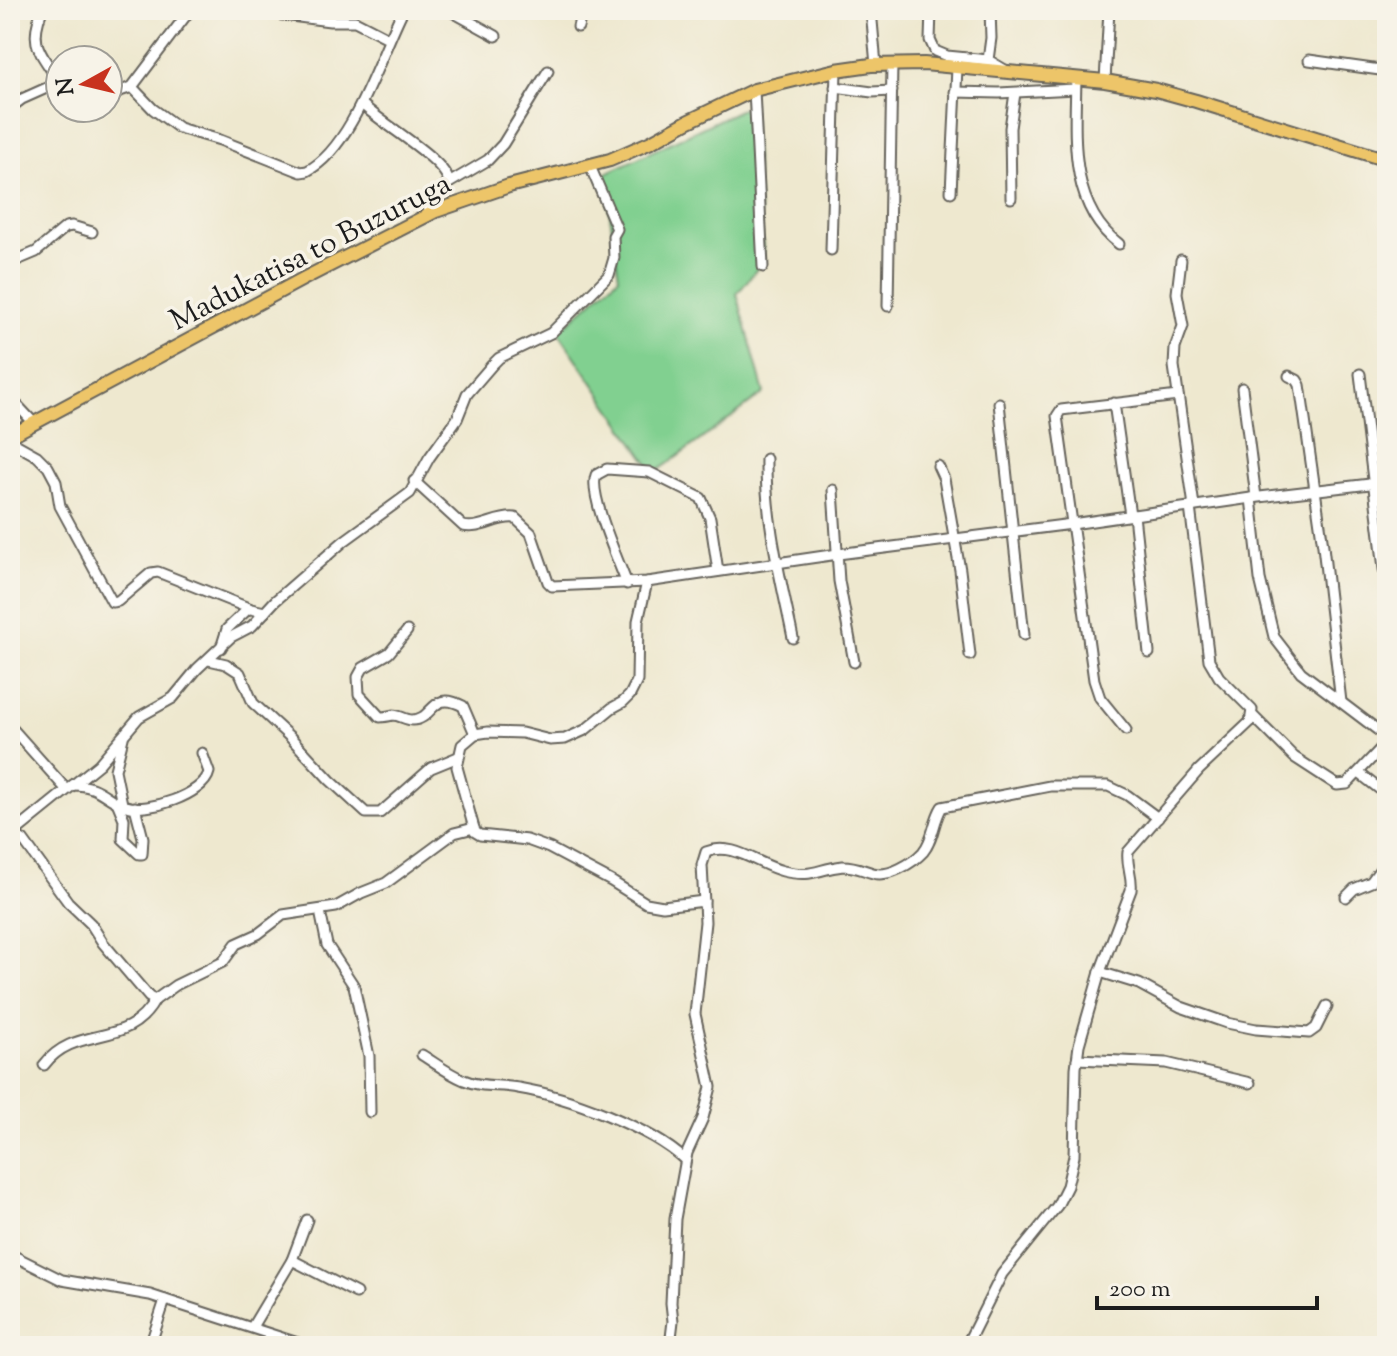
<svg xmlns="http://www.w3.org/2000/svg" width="1397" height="1356" font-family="'Sorts Mill Goudy',serif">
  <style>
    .green { fill: #81d090; stroke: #4e7656; stroke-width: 2 }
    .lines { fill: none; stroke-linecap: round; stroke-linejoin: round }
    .minor-casing { stroke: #66635b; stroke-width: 13 }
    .major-casing { stroke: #66635b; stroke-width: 16 }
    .minor { stroke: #fff; stroke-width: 9 }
    .major { stroke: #edc569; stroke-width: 12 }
    .labels { text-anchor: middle; stroke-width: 7; stroke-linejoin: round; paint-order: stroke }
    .street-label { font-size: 30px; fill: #1c1c1c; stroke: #f7f3e8 }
  </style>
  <rect width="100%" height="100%" fill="#f7f3e8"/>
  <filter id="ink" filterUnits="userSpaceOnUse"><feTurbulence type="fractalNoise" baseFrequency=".0125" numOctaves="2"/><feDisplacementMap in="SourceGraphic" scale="16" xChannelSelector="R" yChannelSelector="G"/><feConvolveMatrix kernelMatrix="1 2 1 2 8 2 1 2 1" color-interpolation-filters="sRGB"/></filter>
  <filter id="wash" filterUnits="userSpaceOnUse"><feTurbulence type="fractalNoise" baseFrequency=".006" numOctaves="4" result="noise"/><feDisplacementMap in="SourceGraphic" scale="32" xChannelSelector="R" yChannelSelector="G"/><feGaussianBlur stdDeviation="1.8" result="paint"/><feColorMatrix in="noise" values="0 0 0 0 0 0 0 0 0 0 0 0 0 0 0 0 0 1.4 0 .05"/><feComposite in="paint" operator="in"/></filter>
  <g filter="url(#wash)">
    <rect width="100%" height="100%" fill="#eee8cf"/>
    <polygon class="green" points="750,105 764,260 737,294 764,393 655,473 558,332 619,277 604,174"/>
  </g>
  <g filter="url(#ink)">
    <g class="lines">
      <g class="minor-casing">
        <g id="minor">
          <path d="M42 10C28 46 41 52 59 82"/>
          <polyline points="243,10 330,21 355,21 388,38"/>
          <polyline points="449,10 496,36"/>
          <polyline points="871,10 876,65"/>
          <polyline points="931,10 930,40 935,51 947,56 988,60"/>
          <polyline points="990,10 991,38 988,60 1005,70"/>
          <polyline points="1206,10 1213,12 1226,10"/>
          <polyline points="578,27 582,10"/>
          <polyline points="1309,60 1387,71"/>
          <path d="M1076 78C1075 135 1068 205 1119 244"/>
          <polyline points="1105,81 1109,10"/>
          <path d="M132 87 153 109 179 128 220 140 301 172 307 171C353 148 380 55 403 10"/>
          <polyline points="835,87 872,92 892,91"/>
          <polyline points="754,90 763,267"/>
          <polyline points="955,92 999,93 1075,89"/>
          <polyline points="108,95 132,87 190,10"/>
          <path d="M362 104C381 124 446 159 449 183L429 201 428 216"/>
          <polyline points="10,108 22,99 60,82"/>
          <polyline points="449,183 488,160 503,144 548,71"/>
          <polyline points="951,192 957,68"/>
          <polyline points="1011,198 1010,128 1015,93"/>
          <polyline points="831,250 836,70"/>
          <polyline points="1181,260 1177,293 1183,326 1175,348 1174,366 1194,506"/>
          <polyline points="10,263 36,252 66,227 72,226 92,232"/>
          <polyline points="888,306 892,64"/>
          <polyline points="1360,374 1387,593"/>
          <polyline points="1289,376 1297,380 1300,385 1323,546 1341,702"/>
          <polyline points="1242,388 1256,497"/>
          <polyline points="10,402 18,406 34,423"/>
          <polyline points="999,403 1024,635"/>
          <polyline points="1114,403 1130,515"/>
          <polyline points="10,441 37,456 48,467 56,482 60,506 112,602 118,601 151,573 158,572 251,609 265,612"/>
          <path d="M766 459C765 519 781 580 793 638"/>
          <polyline points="938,466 944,479 960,570 970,655"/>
          <path d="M414 481 463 526C481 530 497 516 515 518L531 533 548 582 552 586 647 582 838 554 1072 524 1251 498 1387 482"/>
          <polyline points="833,490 839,581 854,662"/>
          <polyline points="1251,498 1260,579 1274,637 1301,672 1387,737"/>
          <polyline points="1134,515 1149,653"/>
          <polyline points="647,582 638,621 637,681 630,695 623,702 612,708 585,730 565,739 550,740 522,733 488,732 475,734 462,745 457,767 475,832 480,835 527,840 549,848 611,881 646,903 663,906 704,901"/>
          <path d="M627 584C619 562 588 494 596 475L607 469 649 472 701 498 710 518 718 571"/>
          <path d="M407 631 389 653 363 668 358 677 359 694 380 717C385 717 389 716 393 715 399 715 406 720 412 720 434 720 431 689 463 706L475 734"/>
          <polyline points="221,648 227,629 249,608"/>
          <polyline points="209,660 226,664 240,673 253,703 290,737 330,780 366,813 380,813 431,768 458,757"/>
          <polyline points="1253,716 1294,757 1337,785 1347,784 1351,780 1387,742"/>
          <polyline points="10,726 66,789"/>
          <polyline points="1126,730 1100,698 1094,680 1057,416 1061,410 1178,396"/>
          <polyline points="1359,773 1387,795"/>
          <path d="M73 785C101 785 105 800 126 806 147 813 204 795 209 772L202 753"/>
          <polyline points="117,802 124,819 123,839 139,854 142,854 143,838 135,807"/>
          <polyline points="122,804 115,770 123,738"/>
          <polyline points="13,834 23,840 68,902 91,924 103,943 149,997 155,1000 176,985 223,962 236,944 258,934 283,915 336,907 361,893 386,883 454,833 474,828"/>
          <polyline points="10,836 99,764 139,717 173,698 197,669 231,637 252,626 275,601 344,541 410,493 429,458 457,419 467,394 492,365 499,358 551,333 609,275 614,258 613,236 617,229 590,166"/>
          <polyline points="1346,897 1354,889 1371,882 1387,860"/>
          <polyline points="320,911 327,945 354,986 369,1056 370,1112"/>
          <polyline points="1100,972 1139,984 1181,1007 1227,1023 1256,1029 1309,1033 1316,1028 1327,1006"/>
          <path d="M422 1055C435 1063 449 1074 464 1080 482 1088 499 1084 518 1088 566 1096 650 1127 685 1160"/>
          <polyline points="1077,1059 1166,1063 1250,1083"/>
          <path d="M44 1065C76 1023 128 1050 155 1000"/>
          <polyline points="10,1254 62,1280 150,1295 307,1346"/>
          <polyline points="292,1260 356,1293"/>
          <polyline points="252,1327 292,1260 307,1220"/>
          <polyline points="150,1346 165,1300"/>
          <path d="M670 1346 673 1321 671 1303 675 1219 687 1153 703 1118 711 1087 695 1014 705 922 702 865 706 852C733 841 758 865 783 871 813 878 816 869 843 866 856 866 862 870 873 873 888 878 913 863 923 852 934 839 933 821 942 807L1050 786H1108L1127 795 1158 818"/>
          <path d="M966 1346 1002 1274 1057 1206 1067 1186 1074 1156 1076 1068 1079 1045 1100 972 1131 890C1133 876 1126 865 1128 852L1199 770 1250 722 1252 710 1219 677 1209 660 1190 507"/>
        </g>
      </g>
      <g class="major-casing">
        <polyline id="major" points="10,436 303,279 436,211 509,186 610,160 651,142 687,122 754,90 836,70 871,65 924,64 1105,81 1156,90 1196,101 1387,160"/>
      </g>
      <use href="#minor" class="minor"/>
      <use href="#major" class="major"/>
    </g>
  </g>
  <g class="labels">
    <g class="street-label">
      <text transform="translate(310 251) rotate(-27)" y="10">Madukatisa to Buzuruga</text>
    </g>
  </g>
  <rect width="1397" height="1356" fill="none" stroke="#f7f3e8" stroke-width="40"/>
  <g transform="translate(84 84) rotate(262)"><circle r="38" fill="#f7f3e8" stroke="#9f9d96" stroke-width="2"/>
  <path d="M0-6L14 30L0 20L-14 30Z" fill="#c8321e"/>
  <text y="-12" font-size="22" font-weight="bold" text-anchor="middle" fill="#1c1c1c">N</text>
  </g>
  <path d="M1097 1296v12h220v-12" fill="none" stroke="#1c1c1c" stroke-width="4"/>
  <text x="1109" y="1296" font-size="24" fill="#1c1c1c" stroke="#f7f3e8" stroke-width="6" paint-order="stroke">200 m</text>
</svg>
